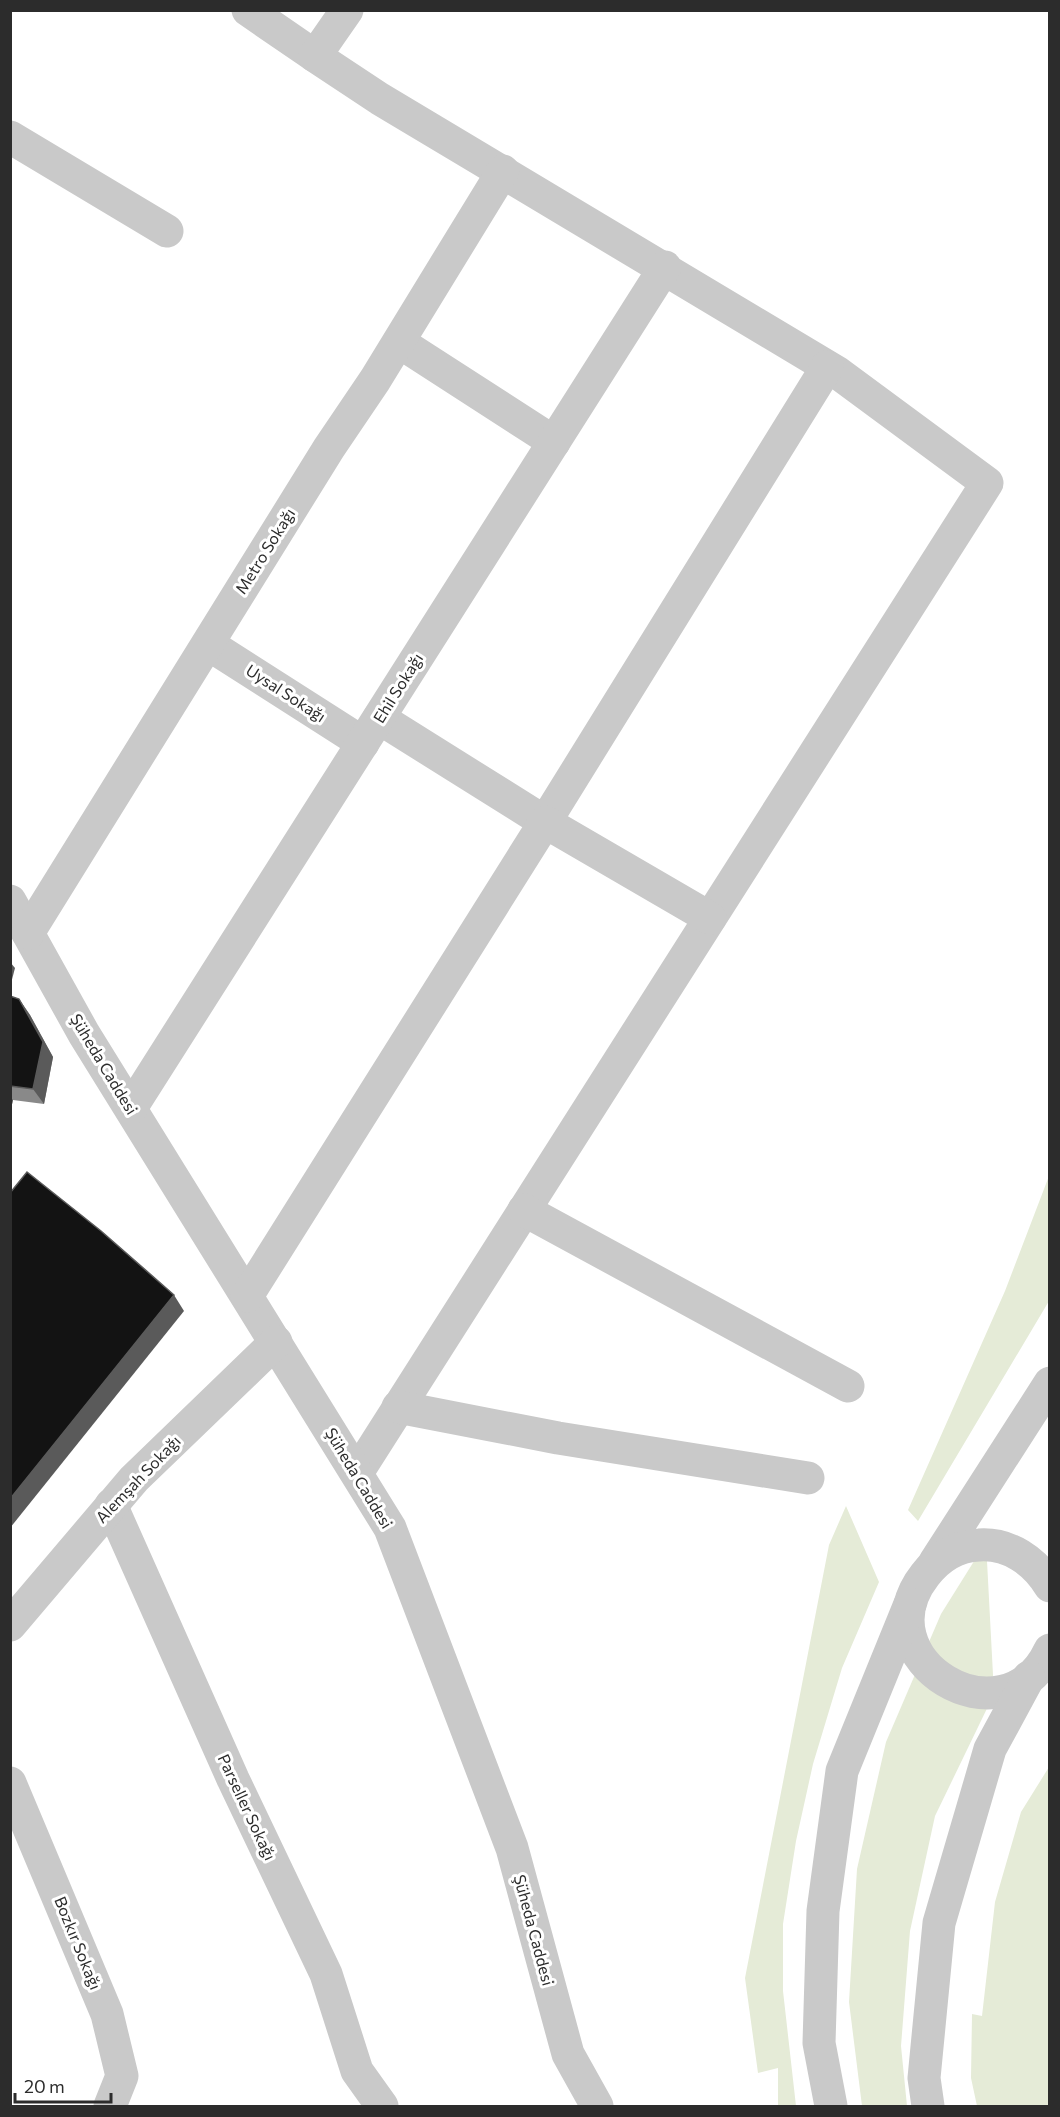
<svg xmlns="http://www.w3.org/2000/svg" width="1060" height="2117" font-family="Commissioner,sans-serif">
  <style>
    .grass { fill: #e5ebd7 }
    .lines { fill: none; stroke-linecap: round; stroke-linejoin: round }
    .minor { stroke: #c9c9c9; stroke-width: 33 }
    .wall { fill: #898989 }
    .shaded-wall { fill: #5a5a5a }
    .building { fill: #131313; stroke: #5a5a5a; stroke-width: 1.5 }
    .labels { text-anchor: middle; stroke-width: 6; stroke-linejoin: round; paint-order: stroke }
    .street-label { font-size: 16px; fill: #2c2c2c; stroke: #fff }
  </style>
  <rect width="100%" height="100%" fill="#fff"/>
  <g class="grass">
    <polygon points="1049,1176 1049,1301 918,1521 908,1510 1005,1291"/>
    <polygon points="846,1506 879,1582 842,1668 813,1764 796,1841 783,1924 783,1991 796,2106 778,2106 778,2068 758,2073 745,1978 829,1545"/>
    <polygon points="986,1542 994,1694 935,1816 910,1931 901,2046 907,2106 862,2106 849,2002 857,1869 886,1742 941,1614"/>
    <polygon points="1049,1767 1049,2106 977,2106 971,2078 972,2014 982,2016 995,1902 1021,1812"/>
  </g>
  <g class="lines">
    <g class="minor">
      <polyline points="248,10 315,56"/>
      <polyline points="347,10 315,56 380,99 838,373 987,483 357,1473"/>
      <polyline points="10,137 167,231"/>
      <polyline points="399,342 554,442"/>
      <polyline points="208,644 363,743"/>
      <polyline points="379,718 545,822 827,367"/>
      <polyline points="10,901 84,1034 390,1528 512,1848 568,2054 597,2106"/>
      <polyline points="28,933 329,448 375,380 503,171"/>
      <polyline points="131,1108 665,267"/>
      <polyline points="524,1210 848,1386"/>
      <polyline points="247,1296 545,822 710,918"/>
      <polyline points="398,1407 558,1438 808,1478"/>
      <polyline points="111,1505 233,1779 326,1974 357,2071 382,2106"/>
      <polyline points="935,1562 1050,1383"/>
      <path d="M1050 1586C1035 1561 1009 1543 979 1545 956 1546 938 1558 925 1575 859 1659 1004 1748 1050 1650"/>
      <polyline points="10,1625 134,1479 276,1342"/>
      <polyline points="10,1783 107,2014 122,2076 110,2106"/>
      <polyline points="831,2106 819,2043 823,1911 842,1771 910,1604"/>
      <polyline points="928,2106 924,2078 939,1923 990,1749 1029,1677"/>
    </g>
  </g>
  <polygon class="wall" points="10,996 19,999 30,1015 53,1057 44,1104 13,1100 10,1113"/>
  <g class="shaded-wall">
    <polygon points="10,962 15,968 10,987"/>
    <polygon points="19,999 30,1015 53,1057 44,1104 33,1089"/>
    <polygon points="10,1097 13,1100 10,1113"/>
    <polygon points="174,1295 184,1311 10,1528 10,1499"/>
  </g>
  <g class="building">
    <polygon points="10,996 19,999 43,1042 33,1089 10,1086"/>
    <polygon points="27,1172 101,1231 174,1295 10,1499 10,1193"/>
  </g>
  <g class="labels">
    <g class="street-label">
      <text transform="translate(265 551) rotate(-58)" y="6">Metro Sokağı</text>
      <text transform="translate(398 688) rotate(-58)" y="6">Ehil Sokağı</text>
      <text transform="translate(286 693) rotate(33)" y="6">Uysal Sokağı</text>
      <text transform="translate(104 1064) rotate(59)" y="6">Şüheda Caddesi</text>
      <text transform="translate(359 1478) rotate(59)" y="6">Şüheda Caddesi</text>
      <text transform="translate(138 1479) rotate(-46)" y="6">Alemşah Sokağı</text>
      <text transform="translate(247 1807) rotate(65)" y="6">Parseller Sokağı</text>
      <text transform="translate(534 1930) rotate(75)" y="6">Şüheda Caddesi</text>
      <text transform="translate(78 1943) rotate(68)" y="6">Bozkır Sokağı</text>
    </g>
  </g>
  <rect width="1060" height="2117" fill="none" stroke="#2c2c2c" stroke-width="24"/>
  <path d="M15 2093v9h96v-9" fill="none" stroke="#2c2c2c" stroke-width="3"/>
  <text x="24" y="2093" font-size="18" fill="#2c2c2c" stroke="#ffffff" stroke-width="4.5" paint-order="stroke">20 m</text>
</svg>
